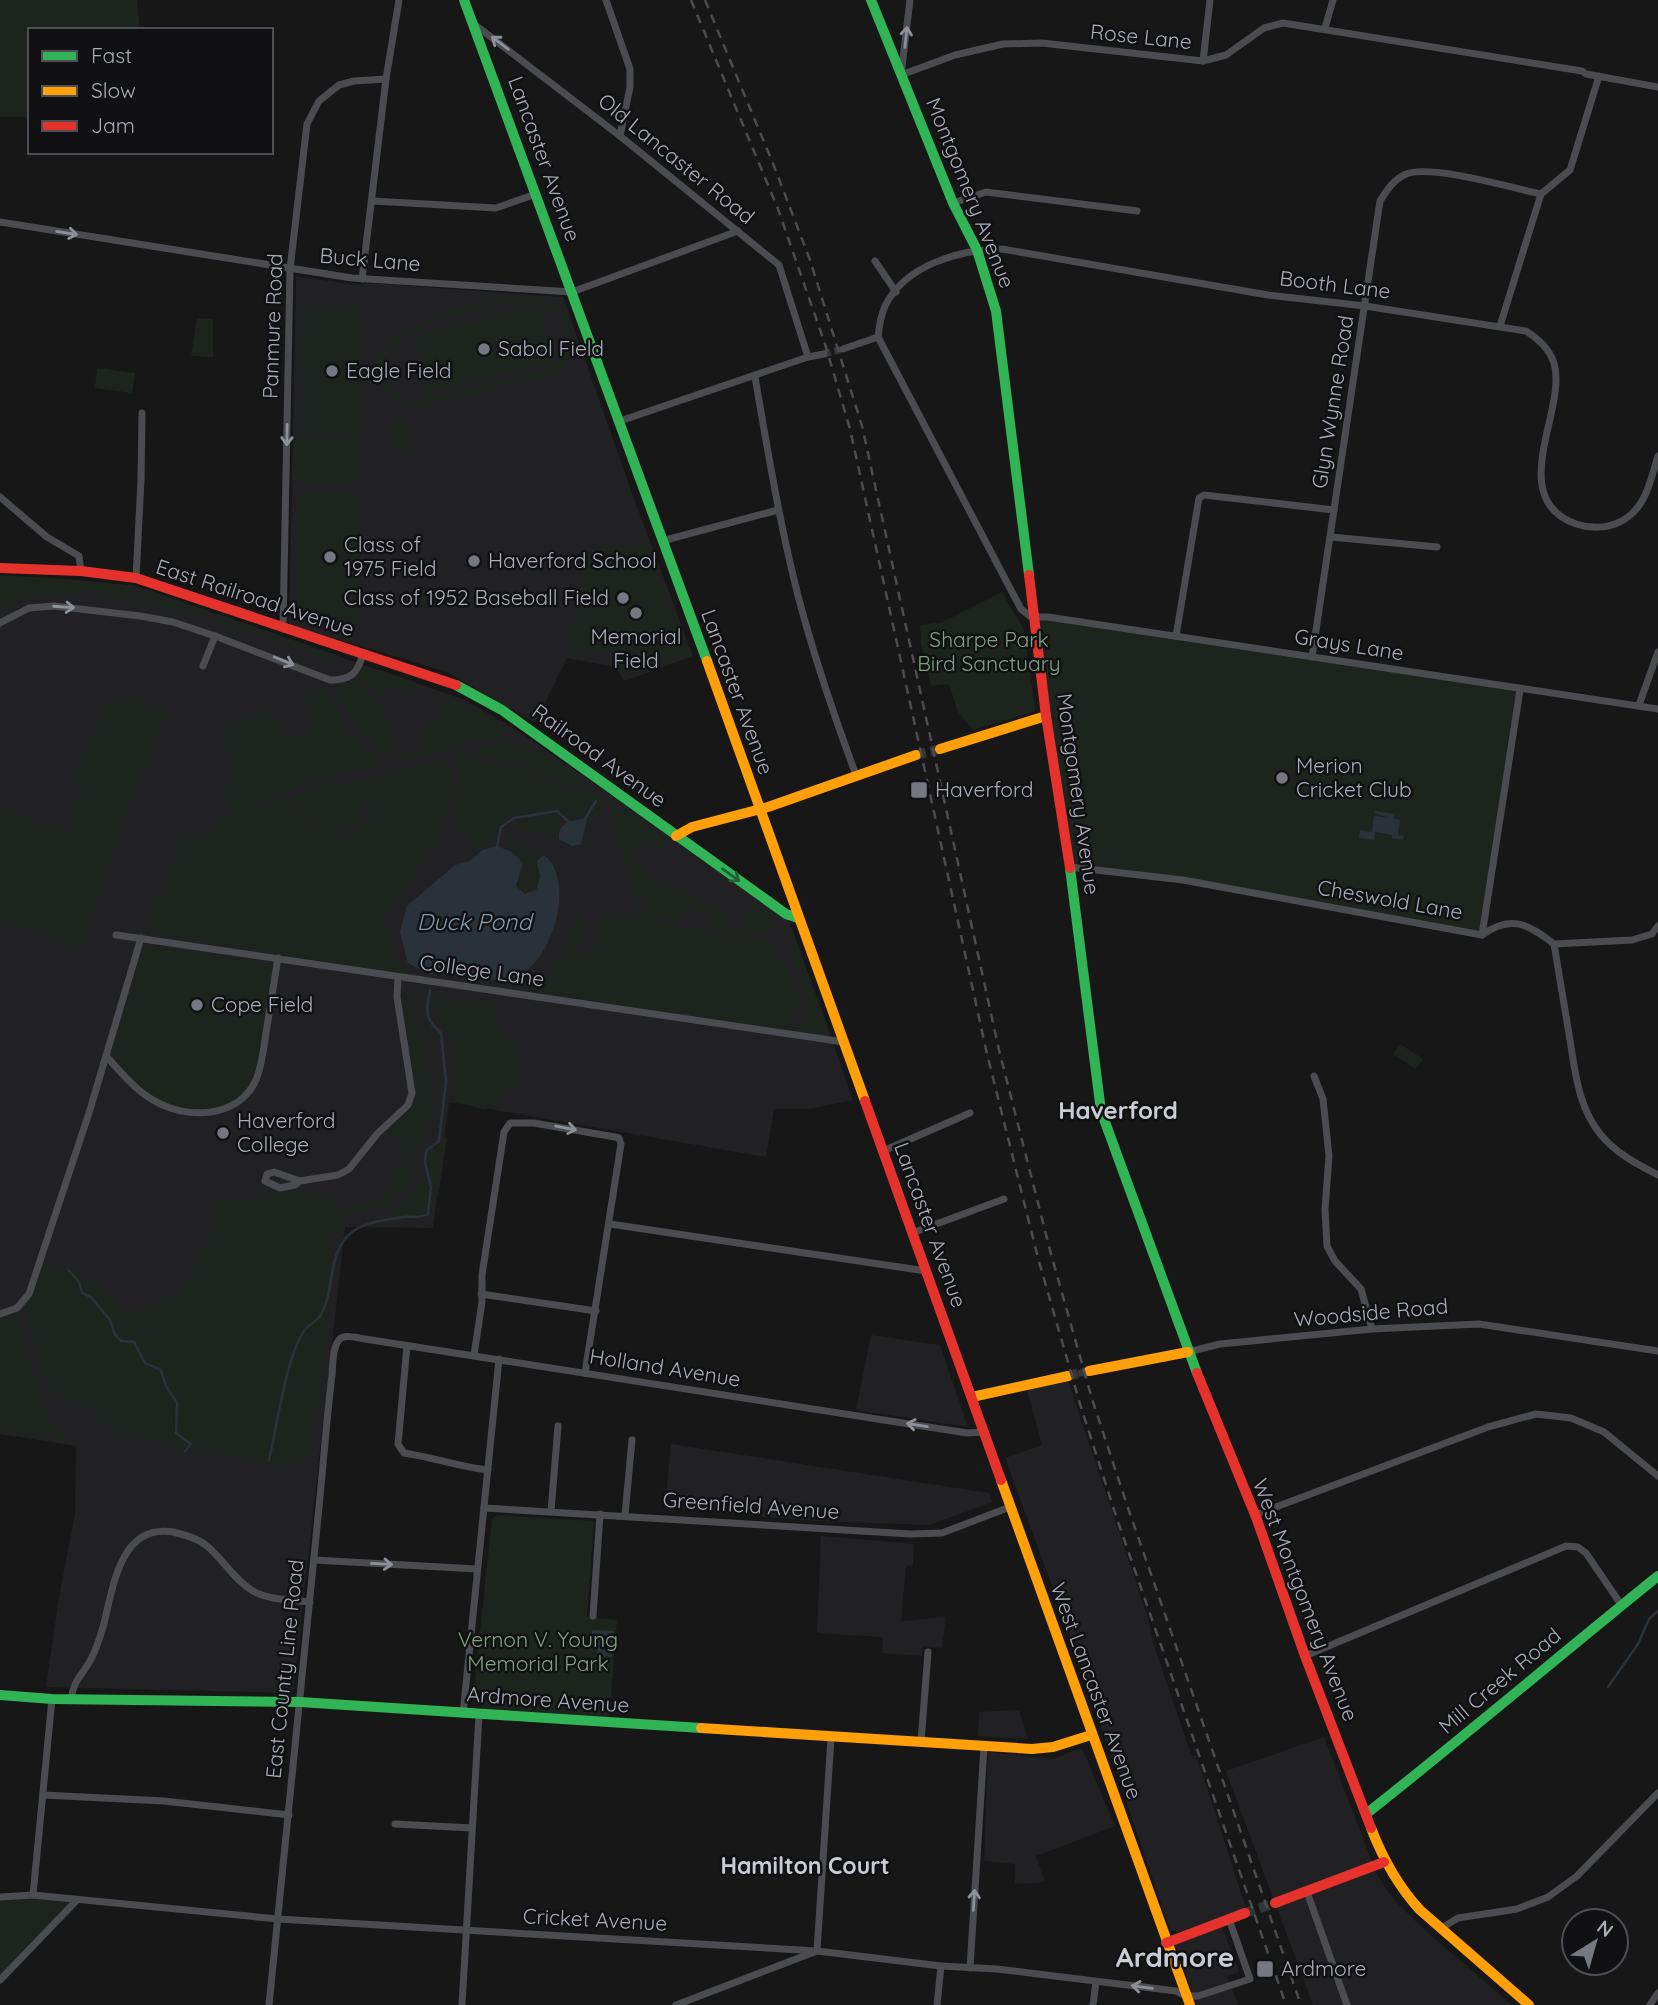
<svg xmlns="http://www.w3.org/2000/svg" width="1658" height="2005" font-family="Quicksand,sans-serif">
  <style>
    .built { fill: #212123 }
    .green { fill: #1d241e; fill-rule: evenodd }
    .water { fill: #2a3239 }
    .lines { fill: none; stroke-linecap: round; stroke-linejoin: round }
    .stream { stroke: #2a3239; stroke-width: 2.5 }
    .street-tunnel { stroke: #343537; stroke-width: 7; stroke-dasharray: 7 3.5; stroke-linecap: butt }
    .secondary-tunnel { stroke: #343537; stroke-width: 10; stroke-dasharray: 10 5; stroke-linecap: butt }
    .street { stroke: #4b4c50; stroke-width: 7 }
    .fast { stroke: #30b455; stroke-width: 10 }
    .slow { stroke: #ff9f0a; stroke-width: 10 }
    .jam { stroke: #e5322d; stroke-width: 10 }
    .rail { stroke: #4b4c4f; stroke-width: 2.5; stroke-dasharray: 9 7; stroke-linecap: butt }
    .oneway { stroke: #8c9099 }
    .oneway2 { stroke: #206234 }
    .poi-dot { fill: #757880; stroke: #111113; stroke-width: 2.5 }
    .labels { text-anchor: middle; stroke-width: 5; stroke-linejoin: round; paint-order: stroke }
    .street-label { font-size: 21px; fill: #a8adb8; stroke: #111113 }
    .poi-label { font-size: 21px; fill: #a8adb8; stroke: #111113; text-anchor: start }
    .park-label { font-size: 21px; fill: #7fa381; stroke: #111113 }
    .water-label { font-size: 23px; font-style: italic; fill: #7f9bb3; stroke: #111113 }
    .neighbourhood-label { font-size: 23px; font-weight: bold; fill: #c9ccd4; stroke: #111113 }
    .quarter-label { font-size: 24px; font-weight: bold; fill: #c9ccd4; stroke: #111113 }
    .district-label { font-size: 28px; font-weight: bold; fill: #c9ccd4; stroke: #111113 }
  </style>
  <rect width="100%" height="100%" fill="#171717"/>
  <g class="built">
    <polygon points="296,276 356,285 371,283 563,297 633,496 693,656 625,681 615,667 567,658 535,723 447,672 289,625"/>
    <polygon points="0,577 132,585 465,700 517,730 788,917 853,1100 809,1109 774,1109 766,1157 449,1102 433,1228 345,1227 293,1693 46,1687 59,1597 75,1514 76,1446 0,1434"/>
    <polygon points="871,1335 940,1345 968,1427 856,1410"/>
    <polygon points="1068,1381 1148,1618 1154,1646 1191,1754 1196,1757 1207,1788 1246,1908 1178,1932 1170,1930 1065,1621 1005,1458 1042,1445 1027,1390"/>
    <polygon points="671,1444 989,1493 992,1502 930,1525 815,1521 665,1508"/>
    <polygon points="821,1536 914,1544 913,1565 906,1566 901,1621 946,1617 942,1648 922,1646 922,1656 882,1653 883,1637 817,1633"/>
    <polygon points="1019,1710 1028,1739 978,1736 979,1712"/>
    <polygon points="1324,1737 1377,1875 1394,1900 1429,1934 1512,2005 1313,2005 1226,1771"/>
    <polygon points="1082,1748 1115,1826 1036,1856 1045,1882 1015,1884 1015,1864 984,1861 988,1752 1053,1759"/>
    <polygon points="1222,1927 1239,1972 1227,1976 1238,2005 1197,2005 1175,1944"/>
  </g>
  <g class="green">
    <polygon points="0,0 137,0 140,30 30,30 30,117 0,117"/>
    <path d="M520 296C570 295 600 360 544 376L423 405C383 409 359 363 394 338 432 311 475 302 520 296ZM521 302C563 299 591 352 545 371L420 400C407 400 393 397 387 385 365 344 443 315 472 309 488 305 505 304 521 302Z"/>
    <polygon points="303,307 361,308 360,435 302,434"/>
    <polygon points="539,307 553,363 428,391 415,336"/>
    <polygon points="197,318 213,319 213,357 191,356"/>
    <polygon points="97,368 135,373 132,393 95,388"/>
    <polygon points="407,422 414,451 397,454 390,426"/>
    <polygon points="293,439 360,439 359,482 293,481"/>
    <polygon points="301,493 359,494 358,620 300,620"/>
    <polygon points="620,545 648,545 689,655 623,676 614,653 574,651 571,645 585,551"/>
    <polygon points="0,575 81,580 135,586 128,602 92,591 29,597 12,603 0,611"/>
    <polygon points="140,587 206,610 204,614 195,611 192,616 177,610 139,603"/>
    <polygon points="1002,592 1024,630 1035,708 1033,712 973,730 958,712 949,684 931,686 921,642 920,625 943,622"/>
    <polygon points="218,614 340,656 333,663 325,657 216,621"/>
    <polygon points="1034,617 1520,690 1482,935 1183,880 1070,867"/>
    <path d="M363 669 374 672 380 670 415 682 410 698 399 694 395 689C387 687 384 690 377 690 370 690 361 680 355 676Z"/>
    <polygon points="352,680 384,711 385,723 398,756 423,747 420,735 437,722 445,696 465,703 513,731 482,740 464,741 455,748 395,762 371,743 351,718 346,707 337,695 336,686"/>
    <polygon points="326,688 337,703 339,715 353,735 384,764 311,781 300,777 304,784 261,802 231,811 220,792 239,776 224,739 217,737 264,708 271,708 288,738 315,726 303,697"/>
    <polygon points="121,695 171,714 164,721 157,735 114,848 78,834 70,828 81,795 76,776 105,702"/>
    <path d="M504 742 535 747 592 785C576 789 557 783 543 776 535 771 528 764 519 762 501 756 489 765 472 750Z"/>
    <path d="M467 754 494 766 523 767 554 786 580 792H598L605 804 595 823 585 814 570 819 564 813 551 808 511 815 499 825 492 840 475 847C455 824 454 809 457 779 458 769 459 766 455 757Z"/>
    <path d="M440 762 453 774 450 816 412 880 381 919 401 965 413 976 145 932 177 857 172 852 183 837C220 846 209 830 232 814 243 808 267 804 280 800L340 844 366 821 370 802 358 811 360 822 342 826 337 838 286 800 300 798 305 791 372 776V797L377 776Z"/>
    <path d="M609 797 668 839 661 848 650 842 645 848 638 845 633 855 634 865 663 887 667 882 674 887 676 885 711 911 717 905 727 912 724 925 743 929 754 901 772 913 768 922 773 929C749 942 737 935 712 930L704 913 694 908 675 922 664 920 648 910 618 845Z"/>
    <polygon points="4,807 25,815 27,822 39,826 45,822 113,850 80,945 76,949 0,919 0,812"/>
    <polygon points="556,815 560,821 553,838 508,827 524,821"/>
    <polygon points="509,841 520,845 538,857 540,876 537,890 526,894 516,886 523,863 506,846"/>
    <polygon points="636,890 642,908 658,922 755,942 767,938 779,963 789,968 802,1012 788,1027 779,1028 529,991 547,980 574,932 577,919 583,920 585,936 574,955 578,958 588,952 601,922 608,918 633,918 640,910 633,893"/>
    <polygon points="786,928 791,928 828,1027 822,1035 794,1031 807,1015 808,1006 800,985 793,941"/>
    <path d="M149 945 273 964C269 993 265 1057 253 1080 232 1120 180 1113 148 1092 135 1084 124 1071 114 1059L113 1046 144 950Z"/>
    <path d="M402 990C420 1019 437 1087 430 1122 429 1131 420 1136 416 1145 412 1156 414 1171 413 1183 390 1207 384 1209 351 1215L349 1208 377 1202 393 1184 392 1168 403 1154 400 1140 386 1135 416 1106 418 1092Z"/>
    <polygon points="439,994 457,1004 478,1000 491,1006 497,1015 499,1028 519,1054 519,1071 514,1082 485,1110 454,1101 450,1096 455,1078 452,1052 448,1032 433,1004"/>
    <path d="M422 1018C437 1045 442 1073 439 1104L433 1058 424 1034Z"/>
    <polygon points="1400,1044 1423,1059 1416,1069 1393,1054"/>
    <polygon points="447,1137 438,1198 428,1163 436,1148"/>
    <polygon points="422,1170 429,1187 425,1213 386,1216 416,1191"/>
    <path d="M305 1191C324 1194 336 1198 345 1217L334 1235 331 1245V1297L318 1411 304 1457 281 1465 117 1433 76 1400 57 1398 44 1372 26 1309 44 1267C86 1266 97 1286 126 1312 145 1308 160 1303 176 1292 190 1281 218 1226 212 1209L216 1203 221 1201H252L284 1192Z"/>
    <polygon points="11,1317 16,1320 20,1328 47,1417 70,1440 0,1429 0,1319"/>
    <polygon points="497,1515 594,1521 587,1617 617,1620 609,1718 484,1709 473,1698 492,1519"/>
    <polygon points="0,1897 77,1900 0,1980"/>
  </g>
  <g class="water">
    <polygon points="1375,811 1395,814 1393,818 1400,820 1398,835 1404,836 1403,840 1392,838 1392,835 1375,832 1374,840 1359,838 1360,830 1372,832 1374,816 1390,818 1374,813"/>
    <path d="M583 819 587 820 581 844 572 846 559 839C557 824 570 820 583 819Z"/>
    <path d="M497 846 512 852 523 863 516 886 525 894 537 889 540 876 537 861 544 855C576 881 553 956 521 975 504 986 456 975 435 973L431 975 408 963 400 932 407 906 455 865 470 861 482 850Z"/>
    <polygon points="592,1630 614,1631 612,1657 597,1656 598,1640 592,1639"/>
  </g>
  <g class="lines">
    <g class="stream">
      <polyline points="583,822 596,801"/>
      <polyline points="497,846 501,827 514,818 557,811 569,822"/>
      <polyline points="68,1270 79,1282 82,1293 91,1297 110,1320 115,1335 121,1341 134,1342 145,1363 161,1370 166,1386 177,1403 176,1433 191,1444 185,1451"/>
      <path d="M269 1460C277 1427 286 1357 304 1331 308 1325 316 1322 320 1316 336 1290 326 1253 352 1232 365 1222 386 1220 403 1217 413 1216 419 1219 428 1214L431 1187 425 1163 426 1151 439 1141 446 1082 441 1033C424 1018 426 1012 430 990"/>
      <polyline points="1608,1687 1638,1644 1649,1619 1658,1611"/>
    </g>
    <g class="street-tunnel">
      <polyline points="824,354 843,349"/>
      <polyline points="1068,1376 1089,1371"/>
    </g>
    <g class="secondary-tunnel">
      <polyline points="916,755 940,749"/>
      <polyline points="1068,1376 1089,1371"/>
      <polyline points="1245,1913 1275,1903"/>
    </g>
    <g class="street">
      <polyline points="606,0 630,69 630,87 620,136"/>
      <polyline points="910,0 901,75 955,55 1003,44 1042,43 1203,61 1226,55 1264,28 1283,23 1582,71 1586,74 1658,87"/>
      <polyline points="474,24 620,136 779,265 808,357"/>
      <polyline points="1325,28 1333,0"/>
      <polyline points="1203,61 1210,0"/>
      <polyline points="373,201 496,208 536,194"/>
      <polyline points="953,203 986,192 1137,211"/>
      <polyline points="0,222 352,278 572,292 738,231"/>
      <polyline points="875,261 896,292"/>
      <polyline points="362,279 386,79 399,0"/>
      <polyline points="1500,326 1541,194 1570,170 1599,76"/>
      <polyline points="878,337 1021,609 1031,617 1048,617 1658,709"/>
      <path d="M843 349 878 337C879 327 881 315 885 306 906 264 960 250 1002 249L1268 295 1365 306 1526 331C1538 339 1549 348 1554 363 1568 409 1504 498 1576 524 1594 530 1613 528 1628 517 1647 503 1651 478 1658 456"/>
      <path d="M755 377C769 458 782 539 804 618 819 671 837 724 856 775"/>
      <polyline points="620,421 808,357 824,354"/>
      <polyline points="0,497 47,537 79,556 81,571"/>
      <polyline points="1331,537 1437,547"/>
      <polyline points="662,541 778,510"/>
      <polyline points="136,578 141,480 142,413"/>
      <path d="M0 623 29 608 54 606 140 616 173 622 215 636 330 680C351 680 357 674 363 654"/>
      <polyline points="283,629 290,269 307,124 319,101 339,85 354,81 386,79"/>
      <polyline points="1176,636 1199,498 1204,495 1334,510"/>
      <path d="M1312 657 1380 201C1387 190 1393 180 1406 174 1431 164 1512 188 1541 194"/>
      <polyline points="203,666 215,636"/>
      <polyline points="1639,705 1658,652"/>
      <path d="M1070 867 1183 880 1482 935C1511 914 1528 924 1554 944 1559 974 1564 1004 1569 1034 1575 1069 1577 1106 1601 1135 1617 1154 1637 1164 1658 1175"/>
      <polyline points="116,935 844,1042"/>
      <polyline points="1482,935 1520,690"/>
      <polyline points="1554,944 1632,940 1652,934 1658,926"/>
      <path d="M106 1056C120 1071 135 1090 153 1100 186 1120 238 1119 256 1080 262 1065 264 1048 266 1033 270 1008 274 983 278 958"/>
      <polyline points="1314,1076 1323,1099 1329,1156 1325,1209 1327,1246 1335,1261 1361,1289 1372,1329"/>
      <polyline points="883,1151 970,1113"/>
      <polyline points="300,1181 274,1172 267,1174 265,1181 280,1188 295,1185 300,1181 338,1175 349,1169 377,1134 408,1105 412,1093 397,997 398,977"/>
      <polyline points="610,1224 926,1271"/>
      <polyline points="912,1233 1004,1199"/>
      <polyline points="481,1294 596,1311"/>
      <polyline points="0,1314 17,1308 29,1294 89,1113 141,938"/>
      <path d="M407 1346 398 1444 404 1453C432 1457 459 1467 488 1470"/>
      <polyline points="1188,1352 1220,1344 1372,1329 1479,1324 1658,1351"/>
      <polyline points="474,1355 482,1302 482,1275 504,1132 510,1123 534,1123 615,1137 619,1138 621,1144 585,1373"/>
      <polyline points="484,1508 910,1534 942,1533 1010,1507"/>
      <polyline points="551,1511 558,1426"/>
      <polyline points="625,1515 632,1440"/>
      <polyline points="1255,1515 1488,1427 1536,1414 1571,1418 1604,1432 1658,1476"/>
      <polyline points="314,1560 477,1569"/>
      <polyline points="593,1616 600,1514"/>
      <polyline points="1305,1656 1566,1546 1578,1547 1586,1553 1622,1606"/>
      <path d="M71 1699C74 1678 84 1674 92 1657 97 1648 100 1637 103 1627 113 1590 119 1523 173 1532 185 1535 197 1538 207 1546 223 1559 234 1580 253 1591 269 1600 291 1600 310 1602"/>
      <polyline points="463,1714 499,1359"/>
      <polyline points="921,1742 928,1652"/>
      <polyline points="43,1795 164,1801 289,1815"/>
      <polyline points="395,1824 472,1828"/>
      <polyline points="1307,1892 1347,2005"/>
      <polyline points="33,1895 52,1699"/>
      <polyline points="0,1897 33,1895 278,1919 817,1951 941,1966 997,1969 1176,1991 1186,1996 1198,1996 1250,1979 1229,1919"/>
      <polyline points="1440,1929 1458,1918 1517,1909 1548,1897 1577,1876 1658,1793"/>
      <polyline points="970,1968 984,1747"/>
      <polyline points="0,1980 77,1900"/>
      <path d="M269 2005C287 1835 303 1666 320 1497 324 1456 327 1415 332 1375 333 1365 332 1352 337 1343 342 1332 356 1338 365 1339L967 1433 984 1432"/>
      <polyline points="462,2005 479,1715"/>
      <polyline points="676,2005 817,1951 831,1738"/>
      <polyline points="937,2005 941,1966"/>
      <polyline points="1093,2005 1096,1982"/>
      <polyline points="1650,2005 1658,1993"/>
    </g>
    <g class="fast">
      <polyline points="464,0 707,661"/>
      <polyline points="871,0 953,203 977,250 996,311 1029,575"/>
      <polyline points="456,685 502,710 786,914 798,918"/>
      <polyline points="1070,868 1101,1111 1197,1373"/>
      <polyline points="0,1695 52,1699 300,1702 701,1728"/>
      <path d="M1366 1814C1465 1736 1560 1655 1658 1576"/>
    </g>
    <g class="slow">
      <polyline points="707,661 865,1101"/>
      <polyline points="940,749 1046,716"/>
      <polyline points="676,836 692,827 768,807 916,755"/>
      <polyline points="1089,1371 1188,1352"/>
      <polyline points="972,1397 1068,1376"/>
      <polyline points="1001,1480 1190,2005"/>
      <polyline points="701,1728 1032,1749 1053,1747 1091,1735"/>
      <path d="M1371 1828C1383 1859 1397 1885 1420 1910L1529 2005"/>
    </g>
    <g class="jam">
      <polyline points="0,568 81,571 136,578 456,685"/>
      <polyline points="1029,575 1046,716 1070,868"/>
      <polyline points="865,1101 1001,1480"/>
      <polyline points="1197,1373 1256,1517 1305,1656 1371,1828"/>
      <polyline points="1275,1903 1384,1862"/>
      <polyline points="1166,1943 1245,1913"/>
    </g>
    <g class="rail">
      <polyline points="691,0 778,209 825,344 850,429 987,1054 1038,1258 1080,1404 1116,1516 1286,2005"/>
      <polyline points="705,0 774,166 810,260 862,426 999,1050 1051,1254 1092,1399 1129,1511 1301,2005"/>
    </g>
  </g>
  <defs><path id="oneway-shaft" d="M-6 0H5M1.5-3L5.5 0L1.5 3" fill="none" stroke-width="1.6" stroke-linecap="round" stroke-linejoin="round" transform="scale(1.75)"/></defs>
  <g class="oneway">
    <use href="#oneway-shaft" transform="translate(906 37) rotate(-84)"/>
    <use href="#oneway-shaft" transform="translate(500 43) rotate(-143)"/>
    <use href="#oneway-shaft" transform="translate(67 233) rotate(9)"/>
    <use href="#oneway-shaft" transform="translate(287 435) rotate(91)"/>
    <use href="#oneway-shaft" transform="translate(64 607) rotate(4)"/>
    <use href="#oneway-shaft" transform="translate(284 661) rotate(22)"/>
    <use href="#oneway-shaft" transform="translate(566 1128) rotate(10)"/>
    <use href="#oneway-shaft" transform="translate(917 1425) rotate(-171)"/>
    <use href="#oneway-shaft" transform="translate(382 1564) rotate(3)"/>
    <use href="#oneway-shaft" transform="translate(974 1900) rotate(-86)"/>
    <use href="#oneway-shaft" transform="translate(1142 1987) rotate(-173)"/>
  </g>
  <use class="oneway2" href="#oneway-shaft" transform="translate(731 875) rotate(36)"/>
  <g class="poi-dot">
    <circle cx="484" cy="349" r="7"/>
    <circle cx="332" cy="371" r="7"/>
    <circle cx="330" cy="557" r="7"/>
    <circle cx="474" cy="561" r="7"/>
    <circle cx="623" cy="598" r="7"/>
    <circle cx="636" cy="613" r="7"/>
    <circle cx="1282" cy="778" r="7"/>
    <rect x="910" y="781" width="18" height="18" rx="3.5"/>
    <circle cx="197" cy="1005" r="7"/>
    <circle cx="223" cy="1133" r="7"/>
    <rect x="1256" y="1960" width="18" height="18" rx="3.5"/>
  </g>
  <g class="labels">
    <g class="street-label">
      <text transform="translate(1141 37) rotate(6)" y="7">Rose Lane</text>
      <text transform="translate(544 159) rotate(70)" y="7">Lancaster Avenue</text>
      <text transform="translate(676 159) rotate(39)" y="7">Old Lancaster Road</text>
      <text transform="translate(970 193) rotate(68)" y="7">Montgomery Avenue</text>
      <text transform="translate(370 260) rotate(5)" y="7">Buck Lane</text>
      <text transform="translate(1335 285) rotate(7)" y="7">Booth Lane</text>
      <text transform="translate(273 326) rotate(-88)" y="7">Panmure Road</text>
      <text transform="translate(1333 402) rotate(-81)" y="7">Glyn Wynne Road</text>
      <text transform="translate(255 598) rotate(18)" y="7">East Railroad Avenue</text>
      <text transform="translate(1349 645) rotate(9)" y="7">Grays Lane</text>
      <text transform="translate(737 692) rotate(70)" y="7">Lancaster Avenue</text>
      <text transform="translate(599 756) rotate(36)" y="7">Railroad Avenue</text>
      <text transform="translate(1078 794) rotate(82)" y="7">Montgomery Avenue</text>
      <text transform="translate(1390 900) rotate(10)" y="7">Cheswold Lane</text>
      <text transform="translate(482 971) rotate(8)" y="7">College Lane</text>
      <text transform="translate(930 1225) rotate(70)" y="7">Lancaster Avenue</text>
      <text transform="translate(1371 1313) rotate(-5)" y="7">Woodside Road</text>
      <text transform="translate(665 1368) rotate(9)" y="7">Holland Avenue</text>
      <text transform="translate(751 1506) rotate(4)" y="7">Greenfield Avenue</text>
      <text transform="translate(1305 1600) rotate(69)" y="7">West Montgomery Avenue</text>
      <text transform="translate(285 1669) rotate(-84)" y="7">East County Line Road</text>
      <text transform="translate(1500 1681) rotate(-40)" y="7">Mill Creek Road</text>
      <text transform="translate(1096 1691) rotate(70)" y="7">West Lancaster Avenue</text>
      <text transform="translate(548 1700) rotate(4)" y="7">Ardmore Avenue</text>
      <text transform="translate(595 1920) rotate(3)" y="7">Cricket Avenue</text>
    </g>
    <g class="poi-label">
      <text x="498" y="356">Sabol Field</text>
      <text x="346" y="378">Eagle Field</text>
      <text x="344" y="552">Class of<tspan x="344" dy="24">1975 Field</tspan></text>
      <text x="488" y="568">Haverford School</text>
      <text x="609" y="605" text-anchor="end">Class of 1952 Baseball Field</text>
      <text x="636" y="644" text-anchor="middle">Memorial<tspan x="636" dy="24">Field</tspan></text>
      <text x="1296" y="773">Merion<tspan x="1296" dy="24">Cricket Club</tspan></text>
      <text x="935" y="797">Haverford</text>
      <text x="211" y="1012">Cope Field</text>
      <text x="237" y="1128">Haverford<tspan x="237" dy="24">College</tspan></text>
      <text x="1281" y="1976">Ardmore</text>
    </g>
    <g class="park-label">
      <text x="989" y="647">Sharpe Park<tspan x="989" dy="24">Bird Sanctuary</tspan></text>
      <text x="538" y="1647">Vernon V. Young<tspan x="538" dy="24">Memorial Park</tspan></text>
    </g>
    <g class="water-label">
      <text x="474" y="930">Duck Pond</text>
    </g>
    <g class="neighbourhood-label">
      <text x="805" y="1874">Hamilton Court</text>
    </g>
    <g class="quarter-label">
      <text x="1118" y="1119">Haverford</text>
    </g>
    <g class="district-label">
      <text x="1175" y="1967">Ardmore</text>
    </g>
  </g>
  <rect x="28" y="28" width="245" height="126" fill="#111113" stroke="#4d4f55" stroke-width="2"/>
  <rect x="42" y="51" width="35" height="10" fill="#30b455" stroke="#4d4f55" stroke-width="2"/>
  <text x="91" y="63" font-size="21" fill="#a8adb8">Fast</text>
  <rect x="42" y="86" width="35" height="10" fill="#ff9f0a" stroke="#4d4f55" stroke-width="2"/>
  <text x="91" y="98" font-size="21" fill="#a8adb8">Slow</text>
  <rect x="42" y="121" width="35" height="10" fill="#e5322d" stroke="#4d4f55" stroke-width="2"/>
  <text x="91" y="133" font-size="21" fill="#a8adb8">Jam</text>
  <g transform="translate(1595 1942) rotate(37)"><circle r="33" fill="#111113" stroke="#4d4f55" stroke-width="2"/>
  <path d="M0-5L12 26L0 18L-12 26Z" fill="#757880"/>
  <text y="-10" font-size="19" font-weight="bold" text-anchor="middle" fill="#a8adb8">N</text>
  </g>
</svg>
